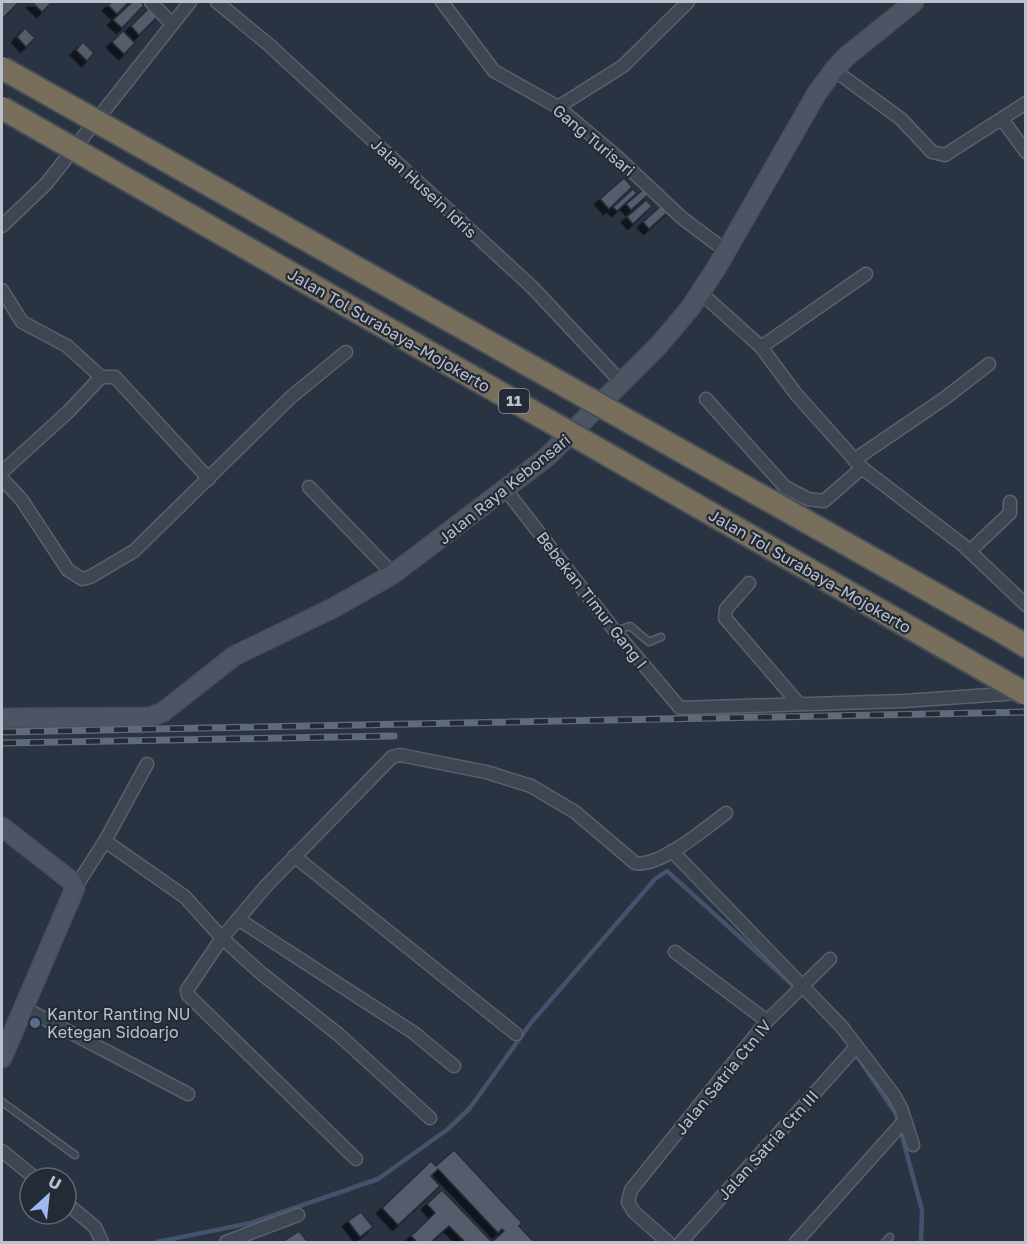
<svg xmlns="http://www.w3.org/2000/svg" width="1027" height="1244" font-family="'Golos Text',sans-serif">
  <style>
    .lines { fill: none; stroke-linecap: round; stroke-linejoin: round }
    .stream { stroke: #44526b; stroke-width: 4.5 }
    .building { fill: #545c6c; stroke: #252d39; stroke-width: 1.5; filter: url(#shadow) }
    .lane-casing { stroke: #5a616c; stroke-width: 9 }
    .street-casing { stroke: #5a616c; stroke-width: 15 }
    .secondary-casing { stroke: #484f5b; stroke-width: 21 }
    .highway-casing { stroke: #464e59; stroke-width: 26 }
    .lane { stroke: #3e4652; stroke-width: 6 }
    .street { stroke: #3e4652; stroke-width: 12 }
    .secondary { stroke: #4d5564; stroke-width: 18 }
    .highway { stroke: #776e5c; stroke-width: 22 }
    .rail-casing { stroke: #616a78; stroke-width: 7 }
    .rail { stroke: #232b37; stroke-width: 4.5; stroke-dasharray: 14; stroke-linecap: butt }
    .highway-bridge-casing { stroke: #464e59; stroke-width: 26; stroke-linecap: butt }
    .highway-bridge { stroke: #776e5c; stroke-width: 22 }
    .service-dot { fill: #5c6f8a; stroke: #232b37; stroke-width: 2 }
    .labels { text-anchor: middle; stroke-width: 4.5; stroke-linejoin: round; paint-order: stroke }
    .shield { fill: #232b37; stroke: #8e949f; stroke-width: 1.5 }
    .shield-label { font-size: 15px; font-weight: bold; fill: #bcc1cc }
    .street-label { font-size: 16px; fill: #bcc1cc; stroke: #232b37 }
    .poi-label { font-size: 16px; fill: #bcc1cc; stroke: #232b37; text-anchor: start }
  </style>
  <defs>
    <filter id="shadow"><feDropShadow dx="-5.5" dy="5.5" stdDeviation="0" flood-color="#0009"/></filter>
  </defs>
  <rect width="100%" height="100%" fill="#2a3342"/>
  <g class="lines">
    <g class="stream">
      <polyline points="857,1056 896,1114 922,1210 921,1242"/>
      <polyline points="157,1242 251,1223 378,1179 448,1129 470,1108 530,1024 655,879 667,871 797,989"/>
    </g>
  </g>
  <g class="building">
    <polygon points="2,2 19,2 2,19"/>
    <polygon points="32,2 52,2 42,12"/>
    <polygon points="112,2 129,2 117,14 108,5"/>
    <polygon points="132,2 141,2 144,5 122,28 113,20"/>
    <polygon points="150,7 158,16 139,35 131,26"/>
    <polygon points="25,28 35,38 26,47 17,37"/>
    <polygon points="123,31 135,43 124,54 112,42"/>
    <polygon points="83,42 94,53 87,61 76,50"/>
    <polygon points="624,178 632,187 609,209 600,199"/>
    <polygon points="633,189 637,193 617,211 613,207"/>
    <polygon points="644,189 649,194 631,210 626,204"/>
    <polygon points="646,200 652,206 633,224 627,217"/>
    <polygon points="664,203 670,210 649,229 643,222"/>
    <polygon points="454,1150 522,1223 519,1226 534,1242 465,1242 449,1226 431,1242 417,1242 411,1236 435,1213 427,1204 442,1190 492,1242 504,1231 502,1229 498,1233 438,1169 431,1176 440,1186 398,1225 382,1208 431,1161 436,1166"/>
    <polygon points="361,1212 373,1227 360,1237 348,1221"/>
    <polygon points="299,1231 308,1242 282,1242"/>
  </g>
  <g class="lines">
    <g class="lane-casing">
      <g id="lane">
        <polyline points="615,631 630,626 649,642 661,637"/>
        <polyline points="2,1102 75,1155"/>
        <polyline points="885,1242 890,1237"/>
      </g>
    </g>
    <g class="street-casing">
      <g id="street">
        <polyline points="151,2 172,24"/>
        <polyline points="217,2 268,44 532,287 622,383"/>
        <polyline points="442,2 494,71 558,107 615,155 682,218 726,251"/>
        <polyline points="834,70 901,119 932,152 945,155 1026,103"/>
        <polyline points="558,107 623,66 688,2"/>
        <polyline points="1002,119 1026,152"/>
        <polyline points="2,226 46,184 190,2"/>
        <polyline points="2,290 22,322 67,346 101,377"/>
        <polyline points="701,293 761,347 796,394 862,468 963,545 1026,605"/>
        <polyline points="761,347 866,274"/>
        <polyline points="706,399 785,487 808,499 824,501 862,468"/>
        <polyline points="854,460 945,398 989,364"/>
        <polyline points="2,472 68,412 101,377 115,377 209,479"/>
        <polyline points="2,479 21,499 68,570 82,579 90,577 134,551 291,397 346,352"/>
        <polyline points="309,487 393,574"/>
        <polyline points="506,490 615,631 680,708 904,701 1018,693"/>
        <polyline points="970,551 1010,513 1010,502"/>
        <polyline points="749,583 726,609 725,618 799,704"/>
        <polyline points="105,841 185,897 222,938 262,974 338,1034 430,1118"/>
        <polyline points="672,851 842,1027 893,1094 901,1108 913,1145"/>
        <polyline points="294,856 516,1034"/>
        <polyline points="75,888 105,841 147,764"/>
        <polyline points="238,919 414,1033 454,1066"/>
        <polyline points="675,952 767,1021"/>
        <polyline points="24,1008 188,1094"/>
        <polyline points="2,1151 35,1178"/>
        <path d="M356 1159 188 995 187 990 222 938 266 886 392 757 400 755 486 772 531 786 575 812 635 863C659 868 706 828 726 813"/>
        <polyline points="66,1203 95,1227 102,1242"/>
        <polyline points="226,1242 298,1215"/>
        <polyline points="668,1242 634,1212 628,1202 631,1190 767,1021 830,959"/>
        <polyline points="681,1242 856,1047"/>
        <polyline points="796,1242 905,1120"/>
      </g>
    </g>
    <g class="secondary-casing">
      <g id="secondary">
        <polyline points="2,718 150,717 163,712 234,656 333,608 393,574 547,457 659,345 691,307 717,267 817,93 834,70 847,56 914,2"/>
        <polyline points="2,827 70,880 75,888 2,1058"/>
      </g>
    </g>
    <g class="highway-casing">
      <polyline id="highway" points="1006,634 1026,646"/>
    </g>
    <use href="#lane" class="lane"/>
    <use href="#street" class="street"/>
    <use href="#secondary" class="secondary"/>
    <use href="#highway" class="highway"/>
    <g class="rail-casing">
      <g id="rail">
        <polyline points="2,732 1026,712"/>
        <polyline points="2,743 394,736"/>
      </g>
    </g>
    <use href="#rail" class="rail"/>
    <g class="highway-bridge-casing">
      <g id="highway-bridge">
        <polyline points="2,68 1006,634"/>
        <polyline points="2,108 1026,694"/>
      </g>
    </g>
    <use href="#highway-bridge" class="highway-bridge"/>
  </g>
  <circle class="service-dot" cx="35" cy="1023" r="6"/>
  <g class="labels">
    <rect class="shield" x="499" y="389" width="30" height="24" rx="4.5"/>
    <g class="shield-label">
      <text x="514" y="406">11</text>
    </g>
    <g class="street-label">
      <text transform="translate(594 140) rotate(40)" y="6">Gang Turisari</text>
      <text transform="translate(424 188) rotate(43)" y="6">Jalan Husein Idris</text>
      <text transform="translate(389 330) rotate(30)" y="6">Jalan Tol Surabaya–Mojokerto</text>
      <text transform="translate(504 489) rotate(-39)" y="6">Jalan Raya Kebonsari</text>
      <text transform="translate(810 571) rotate(30)" y="6">Jalan Tol Surabaya–Mojokerto</text>
      <text transform="translate(592 600) rotate(52)" y="6">Bebekan Timur Gang I</text>
      <text transform="translate(723 1077) rotate(-51)" y="6">Jalan Satria Ctn IV</text>
      <text transform="translate(768 1145) rotate(-48)" y="6">Jalan Satria Ctn III</text>
    </g>
    <g class="poi-label">
      <text x="47" y="1020">Kantor Ranting NU<tspan x="47" dy="18">Ketegan Sidoarjo</tspan></text>
    </g>
  </g>
  <rect width="1027" height="1244" fill="none" stroke="#bcc1cc" stroke-width="6"/>
  <g transform="translate(48 1196) rotate(27)"><circle r="28" fill="#232b37" stroke="#606773" stroke-width="1.5"/>
  <path d="M0-4.5L10 22L0 15L-10 22Z" fill="#9db9f0"/>
  <text y="-9" font-size="16" font-weight="bold" text-anchor="middle" fill="#bcc1cc">U</text>
  </g>
</svg>
